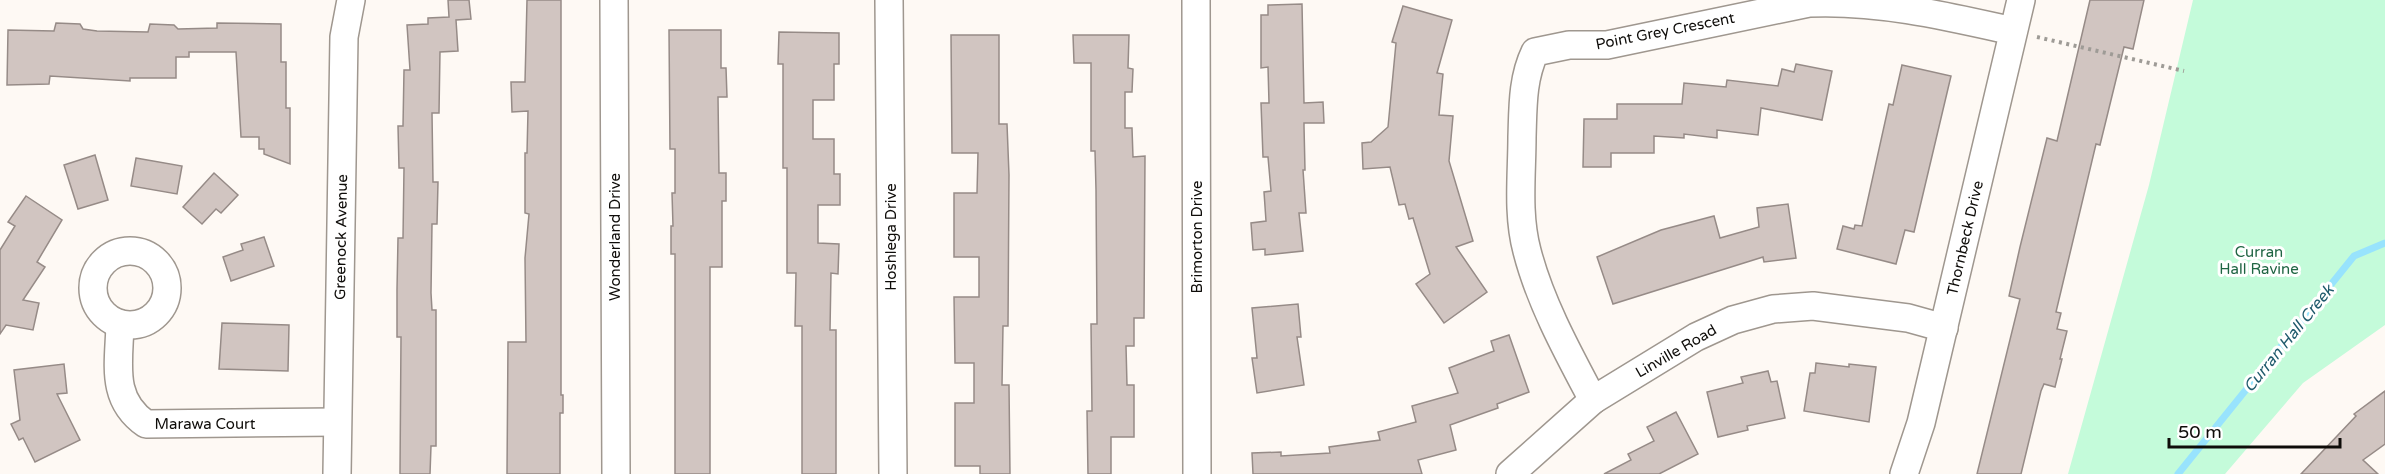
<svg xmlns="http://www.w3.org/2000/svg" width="2385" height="474" font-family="'Varela Round',sans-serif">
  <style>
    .green { fill: #c4fbda }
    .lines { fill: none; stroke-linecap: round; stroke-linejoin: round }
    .stream { stroke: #98e3fd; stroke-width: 7 }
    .building { fill: #d1c5c1; stroke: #968b87; stroke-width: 1.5 }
    .minor-casing { stroke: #9f978f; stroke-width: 30 }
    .path { stroke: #9e9b96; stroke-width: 4; stroke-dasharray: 3 4.5; stroke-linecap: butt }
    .minor { stroke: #fff; stroke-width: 27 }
    .labels { text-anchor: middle; stroke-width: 6; stroke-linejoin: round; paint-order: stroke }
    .street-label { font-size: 15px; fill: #0e0c09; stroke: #fff }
    .park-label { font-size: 15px; fill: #1f6543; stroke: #fff }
    .water-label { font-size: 16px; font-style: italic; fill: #205b6d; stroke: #fff }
  </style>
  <rect width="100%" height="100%" fill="#fef9f4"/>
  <polygon class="green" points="2193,0 2385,0 2385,325 2303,383 2225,474 2068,474 2149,185"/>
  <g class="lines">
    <polyline class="stream" points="2178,474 2354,256 2385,243"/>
  </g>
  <g class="building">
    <polygon points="448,0 469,0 471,19 456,20 458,51 440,52 439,113 432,113 433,182 438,182 437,224 432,224 431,293 432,310 436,310 436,446 431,446 430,474 400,474 401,337 397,337 397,290 398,238 403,238 404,168 399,168 398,126 403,126 404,70 410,70 407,25 428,24 428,18 449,17"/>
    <polygon points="527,0 561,0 561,395 563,395 563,413 560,413 560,474 507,474 508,342 526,342 525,258 529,214 525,213 525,153 527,153 528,111 512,112 511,82 525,82"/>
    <polygon points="2090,0 2144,0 2133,49 2124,47 2100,145 2096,144 2056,312 2061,313 2057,329 2067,331 2060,359 2062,359 2055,387 2044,384 2041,391 2021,474 1977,474 2020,299 2009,296 2020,247 2047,138 2057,141"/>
    <polygon points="1302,4 1304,103 1323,102 1324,123 1304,123 1304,126 1305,170 1303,170 1306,213 1299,213 1303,251 1265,255 1265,249 1253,250 1251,223 1266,221 1264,192 1271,191 1268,157 1263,157 1261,103 1269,103 1268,67 1261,68 1261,15 1268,15 1268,5"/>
    <polygon points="1403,6 1452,20 1437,73 1443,74 1439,115 1453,116 1449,161 1473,241 1456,247 1487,292 1444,323 1416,284 1430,274 1413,218 1409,219 1405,204 1399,205 1390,167 1363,169 1362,143 1371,142 1388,127 1396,43 1392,42"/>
    <polygon points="56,23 80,24 83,29 97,31 148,32 150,24 174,25 178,29 217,28 217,23 281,24 281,62 286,62 286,108 290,108 290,164 264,154 264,149 259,149 259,137 241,137 236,52 189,52 189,57 176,57 176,78 130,78 130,81 50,76 49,84 7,85 8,30 54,31"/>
    <polygon points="669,30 721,30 721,68 726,68 727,97 718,97 719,173 726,173 726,201 722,201 722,267 710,267 710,474 675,474 675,254 671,254 671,226 673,226 672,193 675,193 675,149 670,149"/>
    <polygon points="779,32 839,33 839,64 834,64 834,100 813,100 813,139 834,139 834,174 840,174 840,205 818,205 818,243 839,244 838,274 831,273 830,330 836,330 836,474 802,474 802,326 795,326 796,273 787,273 787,168 783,168 783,64 778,64"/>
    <polygon points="951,35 999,35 999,124 1007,124 1009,175 1008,326 1003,326 1002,385 1009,385 1010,474 980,474 980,466 955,466 955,403 974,403 974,363 955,363 954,297 979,297 979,257 954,257 954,193 977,193 978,153 952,153"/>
    <polygon points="1073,35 1129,35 1128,68 1133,69 1132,92 1125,92 1125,128 1132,128 1133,157 1145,156 1144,318 1134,318 1134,346 1126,346 1127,385 1134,385 1134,437 1111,437 1111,474 1088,474 1087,411 1092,411 1091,324 1097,324 1096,190 1095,151 1091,151 1091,63 1074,63"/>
    <polygon points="1796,64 1832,71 1822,120 1761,108 1758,135 1717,130 1717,138 1684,134 1684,138 1654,136 1654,153 1611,153 1611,167 1583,167 1584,119 1617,119 1617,104 1682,104 1684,83 1726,87 1727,80 1778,86 1782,69 1794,72"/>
    <polygon points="1902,65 1951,76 1914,232 1905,230 1896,264 1837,249 1843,226 1854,229 1855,225 1862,226 1889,104 1893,105"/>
    <polygon points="95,155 108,200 78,209 64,165"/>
    <polygon points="136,158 182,166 177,194 131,186"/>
    <polygon points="214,173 238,195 221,213 216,209 202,224 183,207"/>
    <polygon points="26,196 62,220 37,262 45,267 23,300 39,303 33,330 6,325 0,334 0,250 15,226 8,222"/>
    <polygon points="1788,204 1796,258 1764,262 1763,257 1613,304 1597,257 1661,230 1714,216 1720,238 1759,227 1757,208"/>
    <polygon points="264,237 274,266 231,281 223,257 243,250 241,244"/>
    <polygon points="1298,304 1301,337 1297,337 1304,385 1257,393 1252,358 1257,358 1252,308"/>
    <polygon points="222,323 289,325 288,371 219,369"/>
    <polygon points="1509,335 1529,392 1497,404 1498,408 1450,425 1456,450 1418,460 1422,474 1253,474 1252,453 1281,452 1281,456 1330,453 1329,447 1380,440 1378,432 1416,422 1412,406 1458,393 1449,368 1494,351 1491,341"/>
    <polygon points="1816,363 1849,367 1849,364 1876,367 1869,422 1804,411 1810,373 1815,373"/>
    <polygon points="64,364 67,393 57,394 80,440 35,462 23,438 19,440 11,424 20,420 14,370"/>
    <polygon points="1768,371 1771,382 1777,381 1785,418 1747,426 1748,430 1718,437 1707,392 1743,383 1741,377"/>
    <polygon points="2385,391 2385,444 2363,460 2378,474 2301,474 2356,416 2354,414"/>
    <polygon points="1676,412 1698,454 1659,474 1604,474 1631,460 1628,454 1654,441 1647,427"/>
  </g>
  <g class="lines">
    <g class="minor-casing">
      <g id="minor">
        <polyline points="614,0 616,474"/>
        <polyline points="889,0 893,474"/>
        <polyline points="1196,0 1197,474"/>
        <circle cx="130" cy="288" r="37"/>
        <path d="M120 324C119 364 110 399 146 424L337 422"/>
        <path d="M1593 400C1568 353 1540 302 1527 251 1517 214 1522 174 1522 137 1523 108 1522 79 1535 52L1569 45H1607L1809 3C1878 0 1946 16 2013 31"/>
        <polyline points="337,474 344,37 351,0"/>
        <polyline points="1510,474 1593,400 1696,337 1733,320 1773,309 1813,306 1908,318 1944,328"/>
        <polyline points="1904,474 1921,423 2021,0"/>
      </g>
    </g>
    <polyline class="path" points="2037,37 2184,71"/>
    <use href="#minor" class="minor"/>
  </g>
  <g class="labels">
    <g class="street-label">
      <text transform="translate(1665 31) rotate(-11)" y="5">Point Grey Crescent</text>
      <text transform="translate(341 237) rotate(-89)" y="5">Greenock Avenue</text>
      <text transform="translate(615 237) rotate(-90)" y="5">Wonderland Drive</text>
      <text transform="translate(891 237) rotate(-90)" y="5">Hoshlega Drive</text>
      <text transform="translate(1197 237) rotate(-90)" y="5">Brimorton Drive</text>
      <text transform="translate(1965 238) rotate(-77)" y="5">Thornbeck Drive</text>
      <text transform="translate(1676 351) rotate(-30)" y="5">Linville Road</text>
      <text x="205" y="429">Marawa Court</text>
    </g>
    <g class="park-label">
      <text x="2259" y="257">Curran<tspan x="2259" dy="17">Hall Ravine</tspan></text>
    </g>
    <g class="water-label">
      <text transform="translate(2288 338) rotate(-51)" y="6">Curran Hall Creek</text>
    </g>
  </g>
  <path d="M2169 438v9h171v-9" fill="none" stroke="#0e0c09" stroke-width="3"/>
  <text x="2178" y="438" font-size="18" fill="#0e0c09" stroke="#ffffff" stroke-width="4.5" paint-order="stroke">50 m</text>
</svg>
